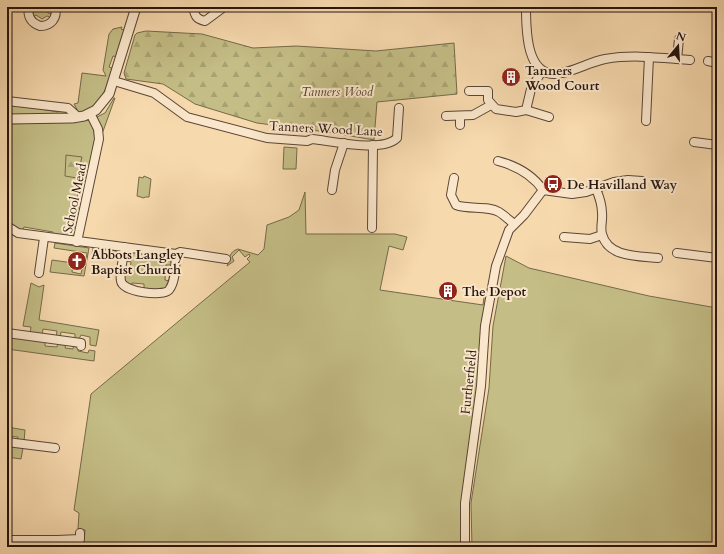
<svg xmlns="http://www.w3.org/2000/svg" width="724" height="554" font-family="Cardo,serif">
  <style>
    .green { fill: #c4bd85; stroke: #75694a }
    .forest { fill: url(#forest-firs); stroke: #75694a }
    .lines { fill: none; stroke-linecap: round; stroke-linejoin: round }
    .minor-casing { stroke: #5a4637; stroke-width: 10 }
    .tertiary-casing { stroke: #5a4637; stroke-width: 11 }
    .minor { stroke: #fae6ca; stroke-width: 8 }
    .tertiary { stroke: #fae6ca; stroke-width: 9 }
    .labels { text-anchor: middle; stroke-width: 4; stroke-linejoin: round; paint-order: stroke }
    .poi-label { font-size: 13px; font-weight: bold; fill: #26150f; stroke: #fae6ca; text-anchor: start }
    .park-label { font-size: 13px; font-style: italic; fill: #554732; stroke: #fae6ca }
    .street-label { font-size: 13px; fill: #26150f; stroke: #fae6ca }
  </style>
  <defs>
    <pattern id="forest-firs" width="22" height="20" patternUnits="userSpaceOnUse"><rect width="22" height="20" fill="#c4bd85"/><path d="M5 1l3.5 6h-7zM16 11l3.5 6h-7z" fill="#a8a272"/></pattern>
  </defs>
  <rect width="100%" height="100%" fill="#f7d9ae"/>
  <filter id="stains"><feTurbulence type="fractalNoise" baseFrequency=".005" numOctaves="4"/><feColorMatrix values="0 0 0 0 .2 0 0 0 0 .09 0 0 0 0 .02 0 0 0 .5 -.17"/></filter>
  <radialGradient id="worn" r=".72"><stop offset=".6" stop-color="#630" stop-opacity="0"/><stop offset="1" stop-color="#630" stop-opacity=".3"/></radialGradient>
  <g class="green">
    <polygon points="33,7 47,7 48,13 53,14 52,18 47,16 42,19 36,15 33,17"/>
    <path d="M126 24 128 25 118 57 113 56 109 67 114 69C108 84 98 113 79 113L74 104 78 103 82 73 106 76 103 70 109 34 113 29 122 27 121 29 124 30Z"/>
    <polygon points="114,98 115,98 102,134 97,117 105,113"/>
    <polygon points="7,103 38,107 41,109 58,112 62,109 68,115 7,115"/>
    <path d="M89 120C101 137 91 162 87 182L81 181 76 203 82 205 75 234 73 236H52L53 232 24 227 22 231C15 230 10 224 7 217L9 215 7 124 74 122Z"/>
    <polygon points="284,147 297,148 296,169 283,169"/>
    <polygon points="144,176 151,179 149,197 145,197 144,198 137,196 139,177 143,178"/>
    <path d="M305 192 306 234H395L407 237 403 250 389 246 380 290 483 305 485 290 489 293 462 547H61L63 542H84L85 530 78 529 79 513 74 510 91 394 250 262 247 259 250 256 249 254 245 257 239 250 232 257 234 261 227 266C230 260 228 252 238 249L258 255 264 249 267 225 289 217 299 210Z"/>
    <polygon points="55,243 89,248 84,276 50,272 52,260 73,263 72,272 81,274 84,259 86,259 87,253 54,248"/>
    <polygon points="93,248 116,251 120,254 120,257 92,254"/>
    <polygon points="129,251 149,252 149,257 162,259 163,254 170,257 172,265 166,265 165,280 170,281 167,287 162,291 144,289 144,284 132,283 131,287 123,279 125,269 130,270 131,262 126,261"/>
    <polygon points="506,256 529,268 649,296 717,308 717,547 472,547 471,503 489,388 493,326"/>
    <polygon points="31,283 39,287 44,285 39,320 99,330 96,346 90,345 90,337 81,335 78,341 75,340 75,334 61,332 60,338 56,338 57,331 43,329 42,336 30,334 31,327 23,326"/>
    <polygon points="7,336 45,340 45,346 57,347 58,342 66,343 65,348 73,349 74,344 78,346 78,351 88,353 89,350 95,351 94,361 7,349"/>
    <polygon points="7,427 25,430 24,442 17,442 18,437 7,436"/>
    <polygon points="7,444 23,448 21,459 7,457"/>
  </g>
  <g class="forest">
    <polygon points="146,31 202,34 253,48 296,46 376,51 454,43 457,94 377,102 374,140 334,133 257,123 195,104 163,84 126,79 124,73 135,35 137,33"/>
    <polygon points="66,155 82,157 77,178 65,176"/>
  </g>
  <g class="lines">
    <g class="minor-casing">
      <g id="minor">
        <path d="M29 7C27 16 31 23 40 26 51 26 58 18 55 7"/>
        <path d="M193 7C195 16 196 19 205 21L224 7"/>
        <path d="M526 7C526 30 526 82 562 73 577 70 590 62 605 59 634 54 662 58 690 60"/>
        <polyline points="677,59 679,39"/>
        <polyline points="708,61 717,63"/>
        <path d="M114 81 154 93 187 117 267 138 307 141 312 139C332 141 382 153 397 138L399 108"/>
        <polyline points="469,91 488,91 488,100 496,109 516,112 526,110 531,89 542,71"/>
        <polyline points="7,101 68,108 78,117"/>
        <polyline points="526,110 549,117"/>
        <polyline points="446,116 473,115 491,105"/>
        <polyline points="460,116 460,125"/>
        <polyline points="646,121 649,57"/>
        <polyline points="694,142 717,145"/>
        <path d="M498 161C517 166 532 174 543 190"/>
        <path d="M454 178 451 195 456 205C469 210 487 205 499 212 504 215 509 220 514 224"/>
        <path d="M596 189C599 196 602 204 602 213 603 220 600 227 602 234 608 258 639 256 658 258"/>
        <polyline points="332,190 335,170 344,143"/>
        <path d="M7 226 18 233 176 254C175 265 176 281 169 290 163 297 123 292 121 281 119 272 124 257 125 247"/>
        <polyline points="372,228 373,145"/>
        <polyline points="564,237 590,239 602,235"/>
        <polyline points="77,242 99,139 98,129 90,113"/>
        <polyline points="677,253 717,258"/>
        <polyline points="176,254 180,252 226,259"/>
        <polyline points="39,273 44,238"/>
        <polyline points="7,333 81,343 81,346"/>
        <polyline points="7,442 55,448"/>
        <polyline points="7,540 57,540 58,547"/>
        <polyline points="57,540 80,539 80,533"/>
        <polyline points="465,547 465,503 481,386 485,326 496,266 509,230 524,215 543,190 572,194 586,192 614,182 628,180 642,181"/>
      </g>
    </g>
    <g class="tertiary-casing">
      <polyline id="tertiary" points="7,119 72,118 84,116 96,110 109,94 136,7"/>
    </g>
    <use href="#minor" class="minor"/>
    <use href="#tertiary" class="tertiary"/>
  </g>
  <defs>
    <g id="building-disc" transform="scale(1)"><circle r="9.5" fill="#8f2418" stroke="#fae6ca"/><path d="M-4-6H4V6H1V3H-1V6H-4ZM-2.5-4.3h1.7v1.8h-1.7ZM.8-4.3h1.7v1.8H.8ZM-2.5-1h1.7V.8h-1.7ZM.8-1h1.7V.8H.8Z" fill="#fff"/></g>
    <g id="bus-disc" transform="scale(1)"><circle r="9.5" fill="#8f2418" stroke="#fae6ca"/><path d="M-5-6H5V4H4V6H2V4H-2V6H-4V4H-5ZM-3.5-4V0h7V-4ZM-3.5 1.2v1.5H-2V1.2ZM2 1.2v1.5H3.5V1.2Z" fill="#fff"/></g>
    <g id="church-disc" transform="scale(1)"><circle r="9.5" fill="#8f2418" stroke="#fae6ca"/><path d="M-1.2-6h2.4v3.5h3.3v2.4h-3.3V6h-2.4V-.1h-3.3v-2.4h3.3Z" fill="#fff"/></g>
  </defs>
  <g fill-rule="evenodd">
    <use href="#building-disc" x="511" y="77"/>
    <use href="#bus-disc" x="553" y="184"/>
    <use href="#church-disc" x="77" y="261"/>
    <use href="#building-disc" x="448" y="291"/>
  </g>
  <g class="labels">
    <g class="poi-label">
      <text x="525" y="75">Tanners<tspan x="525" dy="15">Wood Court</tspan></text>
      <text x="567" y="189">De Havilland Way</text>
      <text x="91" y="259">Abbots Langley<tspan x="91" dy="15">Baptist Church</tspan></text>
      <text x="462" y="296">The Depot</text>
    </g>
    <g class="park-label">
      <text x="337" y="96">Tanners Wood</text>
    </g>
    <g class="street-label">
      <text transform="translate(326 128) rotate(3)" y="5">Tanners Wood Lane</text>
      <text transform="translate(74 198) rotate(-78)" y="5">School Mead</text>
      <text transform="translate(468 382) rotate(-84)" y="5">Furtherfield</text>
    </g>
  </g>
  <rect width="724" height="554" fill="none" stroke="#f7d9ae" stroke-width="24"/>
  <rect x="8" y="8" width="708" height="538" fill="none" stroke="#26150f" stroke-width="2"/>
  <rect x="12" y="12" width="700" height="530" fill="none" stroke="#26150f"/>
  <g transform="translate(678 46) rotate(18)" stroke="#fae6ca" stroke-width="3" paint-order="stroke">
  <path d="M0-3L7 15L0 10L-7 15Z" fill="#26150f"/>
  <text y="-6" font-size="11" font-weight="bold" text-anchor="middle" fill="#26150f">N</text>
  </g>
  <rect width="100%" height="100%" filter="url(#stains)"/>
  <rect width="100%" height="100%" fill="url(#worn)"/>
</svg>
